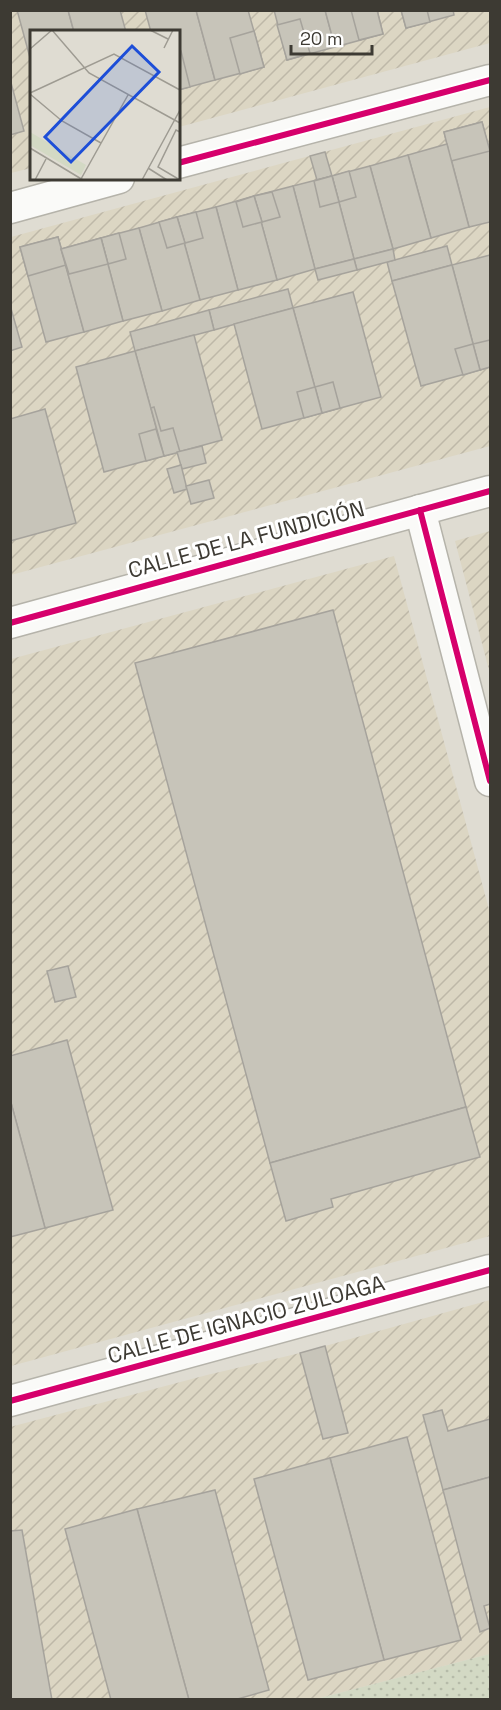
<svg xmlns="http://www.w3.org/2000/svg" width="501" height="1710" font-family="'Space Grotesk',sans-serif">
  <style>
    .industrial { fill: url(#industrial-furrows) }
    .grass { fill: url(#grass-dots) }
    .building { fill: #c7c4b9; stroke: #a6a39c; stroke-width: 1.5 }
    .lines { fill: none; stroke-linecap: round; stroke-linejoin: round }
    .minor-casing { stroke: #b5b3aa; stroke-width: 33 }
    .minor { stroke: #fafaf8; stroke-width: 30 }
    .cycleway-casing { stroke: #fff; stroke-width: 10 }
    .cycleway { stroke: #d6006c; stroke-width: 6 }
    .labels { text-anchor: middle; stroke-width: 6; stroke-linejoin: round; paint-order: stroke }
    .street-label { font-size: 22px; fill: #3d3a33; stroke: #fff }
    .inset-road { fill: none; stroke: #9e9b92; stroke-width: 1.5 }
    .view { fill: #1d4ed8; fill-opacity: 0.15; stroke: #1d4ed8; stroke-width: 3 }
    .inset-edge { fill: none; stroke: #3d3a33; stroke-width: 3 }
  </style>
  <defs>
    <pattern id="industrial-furrows" width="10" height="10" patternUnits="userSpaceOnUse" patternTransform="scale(1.5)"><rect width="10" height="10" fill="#dcd6c3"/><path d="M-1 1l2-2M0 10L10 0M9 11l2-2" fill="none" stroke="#beb8a8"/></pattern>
    <pattern id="grass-dots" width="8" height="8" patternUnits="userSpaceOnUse" patternTransform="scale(1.5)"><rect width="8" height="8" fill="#d3d9c4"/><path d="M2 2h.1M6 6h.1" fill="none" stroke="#b6bba9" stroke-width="1.8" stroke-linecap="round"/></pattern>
  </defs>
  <rect width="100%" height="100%" fill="#dfdcd2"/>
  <g class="industrial">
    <polygon points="11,11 490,11 490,43 179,127 178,32 32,32 31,168 11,173"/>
    <polygon points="490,107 490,446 11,575 11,237"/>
    <polygon points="490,531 490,674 455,541"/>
    <polygon points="394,556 490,913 490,1236 11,1366 11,659"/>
    <polygon points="490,1300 490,1654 316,1699 11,1699 10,1427 207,1375 300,1353"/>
  </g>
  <polygon class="grass" points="490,1654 490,1699 316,1699"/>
  <g class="building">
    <polygon points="17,10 68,10 74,32 32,32 32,65"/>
    <polygon points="68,10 120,10 126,32 74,32"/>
    <polygon points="145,10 196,10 215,80 178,90 178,32 151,32"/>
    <polygon points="196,10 248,10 264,67 215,80"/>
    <polygon points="274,10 325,10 335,47 287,60"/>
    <polygon points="325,10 377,10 383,34 335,47"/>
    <polygon points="351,10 377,10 383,34 359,40"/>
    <polygon points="401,10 453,10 454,15 406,28"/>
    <polygon points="401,10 427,10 430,22 406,28"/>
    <polygon points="300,19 310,53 287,60 277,25"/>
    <polygon points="254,31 264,67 240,74 230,38"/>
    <polygon points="178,51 181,51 190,87 178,90"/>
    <polygon points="10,79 24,131 10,135"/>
    <polygon points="482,122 490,153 490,222 469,227 444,132"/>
    <polygon points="482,122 490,151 451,161 444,132"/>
    <polygon points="447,144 469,227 431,238 408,155"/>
    <polygon points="325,152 332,176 317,180 310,156"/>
    <polygon points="408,155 431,238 393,249 370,166"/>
    <polygon points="370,166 393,249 354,259 332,176"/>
    <polygon points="349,171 356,197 339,202 332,176"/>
    <polygon points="332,176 354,259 315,269 293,186"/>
    <polygon points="332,176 339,202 320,207 314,181"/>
    <polygon points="293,186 315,269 277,280 254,196"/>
    <polygon points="272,192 280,217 262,222 254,196"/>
    <polygon points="254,196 277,280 238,290 216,207"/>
    <polygon points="254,196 262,222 243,227 236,202"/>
    <polygon points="216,207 238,290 200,300 177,217"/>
    <polygon points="196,212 203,238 185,243 177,217"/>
    <polygon points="177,217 200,300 162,311 139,228"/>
    <polygon points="177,217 185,243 167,248 159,222"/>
    <polygon points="139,228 162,311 123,321 101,238"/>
    <polygon points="119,233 126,259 108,264 101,238"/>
    <polygon points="58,237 84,332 46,342 20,247"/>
    <polygon points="58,237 66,265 28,276 20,247"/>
    <polygon points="101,238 123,321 84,332 61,249"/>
    <polygon points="101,238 108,264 69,274 61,249"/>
    <polygon points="447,246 452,265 392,281 387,262"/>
    <polygon points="393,249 395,260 357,270 354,259"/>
    <polygon points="490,255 490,367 480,370 452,265"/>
    <polygon points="354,259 357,270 318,280 315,269"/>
    <polygon points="452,265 480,370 421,386 392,281"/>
    <polygon points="288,289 293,308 214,330 209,310"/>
    <polygon points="353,292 381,397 322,413 293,308"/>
    <polygon points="10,305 22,347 10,351"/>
    <polygon points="293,308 322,413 262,429 234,324"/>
    <polygon points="209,310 214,330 135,351 130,332"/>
    <polygon points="194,335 222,440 164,456 135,351"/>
    <polygon points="490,340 490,367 480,370 473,344"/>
    <polygon points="473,344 480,370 463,375 455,349"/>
    <polygon points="135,351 164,456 104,472 76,367"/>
    <polygon points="333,382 340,408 322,413 315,387"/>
    <polygon points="315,387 322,413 304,418 297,392"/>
    <polygon points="154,407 161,431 173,428 180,452 164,456 151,408"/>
    <polygon points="45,409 76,523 10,541 10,419"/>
    <polygon points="156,429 164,456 146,461 139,434"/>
    <polygon points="202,446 206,463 182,469 177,452"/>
    <polygon points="181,465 187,489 174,493 167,469"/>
    <polygon points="209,480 214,498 191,504 186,486"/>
    <polygon points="333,610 466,1107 270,1163 135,663"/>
    <polygon points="68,966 76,997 55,1002 47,971"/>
    <polygon points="67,1040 113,1210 45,1228 10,1099 10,1056"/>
    <polygon points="10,1099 45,1228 10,1237"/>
    <polygon points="466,1107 480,1157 331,1199 333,1207 286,1221 270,1163"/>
    <polygon points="325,1346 348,1433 323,1439 300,1353"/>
    <polygon points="442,1410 448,1431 490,1419 490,1477 443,1490 423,1415"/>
    <polygon points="407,1437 461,1640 384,1660 330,1458"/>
    <polygon points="330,1458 384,1660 308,1680 254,1479"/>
    <polygon points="490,1477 490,1604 484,1606 490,1628 480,1632 443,1490"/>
    <polygon points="215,1490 269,1690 234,1700 189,1700 137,1509"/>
    <polygon points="137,1509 189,1700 111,1700 65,1529"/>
    <polygon points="22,1530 52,1700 10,1700 10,1531"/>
  </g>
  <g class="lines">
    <g class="minor-casing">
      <g id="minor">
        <polyline points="178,163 490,80"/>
        <polyline points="10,208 119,178"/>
        <polyline points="420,510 490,781"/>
        <polyline points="10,623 490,491"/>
        <polyline points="10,1401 490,1270"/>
      </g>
    </g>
    <use href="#minor" class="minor"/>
    <g class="cycleway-casing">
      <g id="cycleway">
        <polyline points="178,163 490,80"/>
        <polyline points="420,510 490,781"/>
        <polyline points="10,623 490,491"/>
        <polyline points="10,1401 490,1270"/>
      </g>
    </g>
    <use href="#cycleway" class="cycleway"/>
  </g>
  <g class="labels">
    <g class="street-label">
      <text transform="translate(246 539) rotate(-15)" y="8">CALLE DE LA FUNDICIÓN</text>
      <text transform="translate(246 1319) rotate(-15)" y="8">CALLE DE IGNACIO ZULOAGA</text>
    </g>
  </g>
  <g transform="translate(30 30)">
    <rect width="150" height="150" fill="#dfdcd2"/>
    <path d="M0 102 56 135 51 145 0 115Z" fill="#d3d9c4"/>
    <path class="inset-road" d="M120 0 138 9M134 18 143 0M0 19 22 0 59 43 150 93M0 63 84 24 150 60M0 64 32 91 71 113M0 118 53 150M118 138 137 150M51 149 98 65M5 150 16 129M112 150 150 80M150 150 128 137 146 100 150 102"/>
    <path class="view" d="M102 16 129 42 41 132 15 107Z"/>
    <rect width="150" height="150" class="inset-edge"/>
  </g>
  <rect width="501" height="1710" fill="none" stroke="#3d3a33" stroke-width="24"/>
  <path d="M291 45v9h81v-9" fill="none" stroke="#3d3a33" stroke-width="3"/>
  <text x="300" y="45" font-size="18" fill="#3d3a33" stroke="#ffffff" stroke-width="4.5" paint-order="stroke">20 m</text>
</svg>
